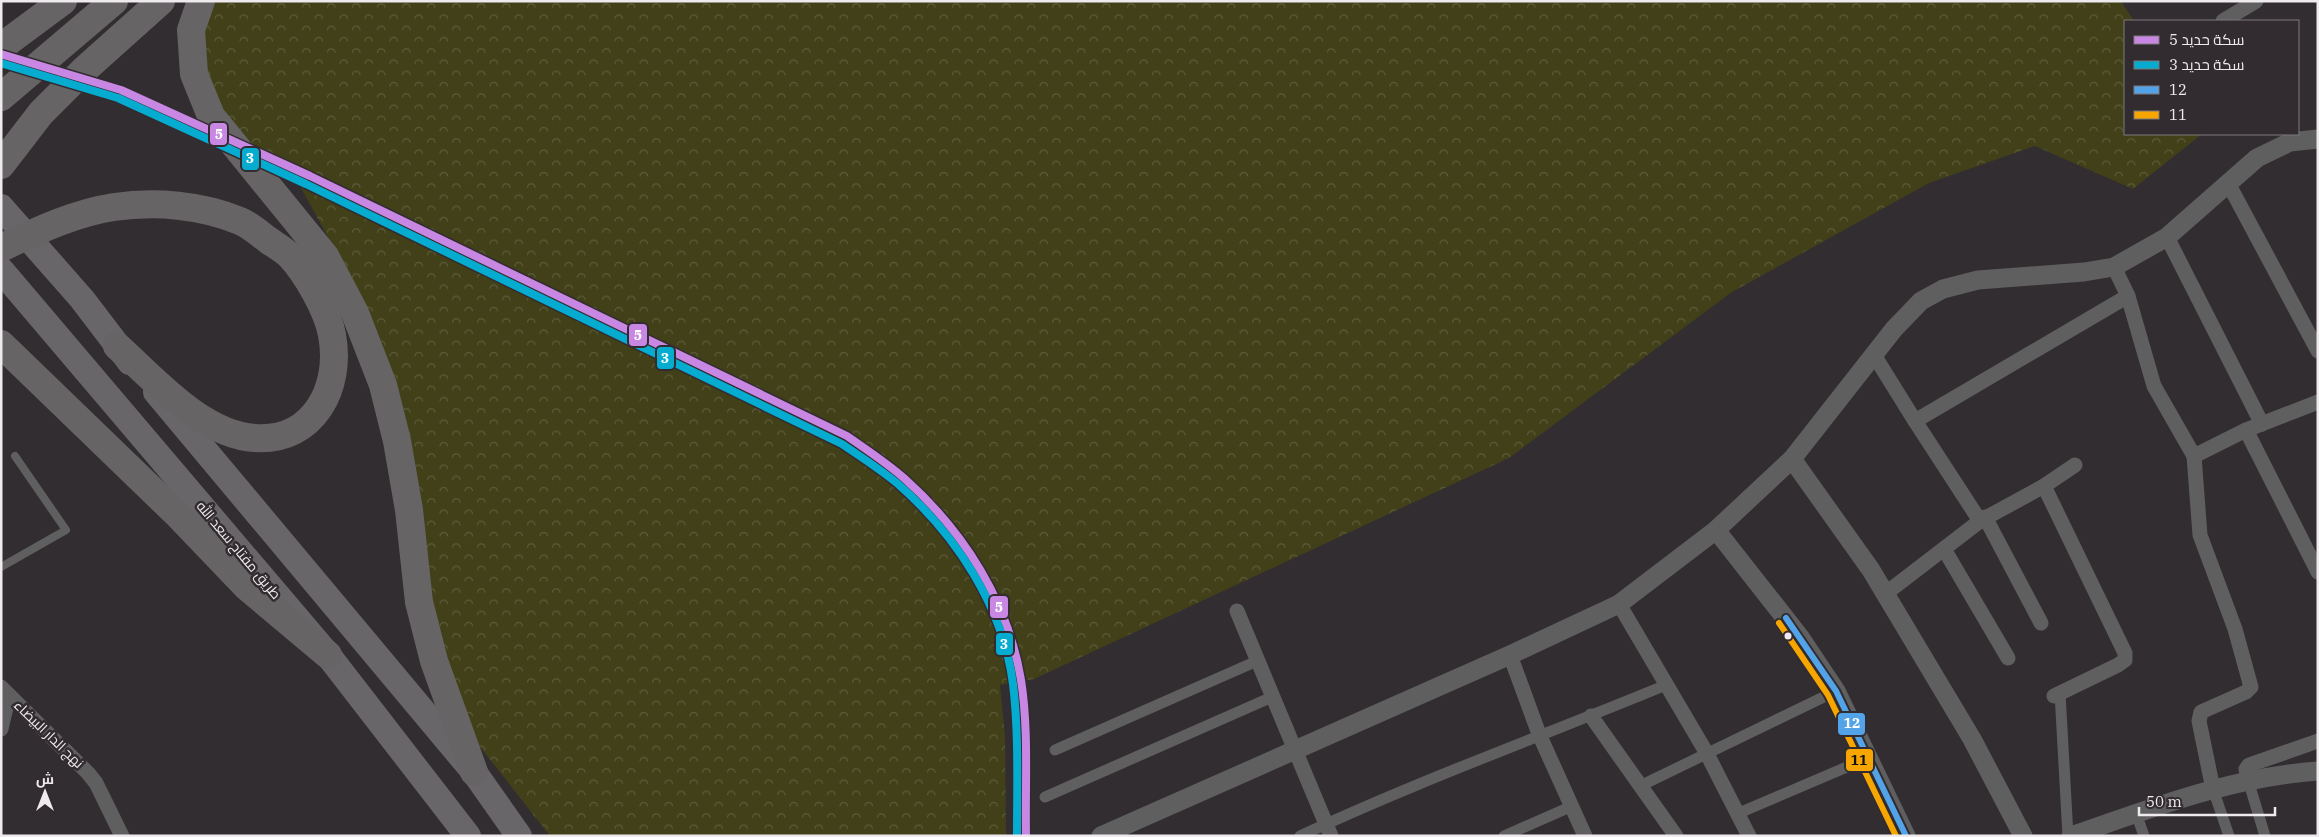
<svg xmlns="http://www.w3.org/2000/svg" width="2319" height="837" font-family="'IBM Plex Serif',Cairo,serif">
  <style>
    .forest { fill: url(#forest-crowns) }
    .lines { fill: none; stroke-linecap: round; stroke-linejoin: round }
    .service { stroke: #605f60; stroke-width: 8 }
    .pedestrian { stroke: #605f60; stroke-width: 11 }
    .minor { stroke: #605f60; stroke-width: 15 }
    .tertiary { stroke: #605f60; stroke-width: 19 }
    .trunk { stroke: #686668; stroke-width: 26 }
    .motorway { stroke: #676466; stroke-width: 28 }
    .bus-1-casing { stroke: #322c31; stroke-width: 10 }
    .bus-2-casing { stroke: #322c31; stroke-width: 10 }
    .bus-1 { stroke: #53a3e8; stroke-width: 6 }
    .bus-2 { stroke: #f7a600; stroke-width: 6 }
    .rail-1-casing { stroke: #322c31; stroke-width: 11 }
    .rail-2-casing { stroke: #322c31; stroke-width: 11 }
    .rail-1 { stroke: #c787e3; stroke-width: 8 }
    .rail-2 { stroke: #06acd0; stroke-width: 8 }
    .bus-dot { fill: #eeeaed; stroke: #322c31; stroke-width: 2 }
    .labels { text-anchor: middle; stroke-width: 5; stroke-linejoin: round; paint-order: stroke }
    .street-label { font-size: 14px; fill: #eeeaed; stroke: #322c31 }
    .line-badge { stroke: #322c31; stroke-width: 2 }
    .badge-label { font-size: 14px; text-anchor: middle; font-weight: bold; fill: #fff }
    .pale-badge-label { font-size: 14px; text-anchor: middle; font-weight: bold; fill: #111 }
  </style>
  <defs>
    <pattern id="forest-crowns" width="20" height="18" patternUnits="userSpaceOnUse" patternTransform="scale(1.25)"><rect width="20" height="18" fill="#414019"/><path d="M2 6a3 3 0 1 1 6 0M12 15a3 3 0 1 1 6 0" fill="none" stroke="#5d5c3b"/></pattern>
  </defs>
  <rect width="100%" height="100%" fill="#312d30"/>
  <polygon class="forest" points="205,1 2121,1 2134,21 2125,21 2125,134 2202,134 2133,189 2035,146 1929,183 1732,292 1509,458 1034,679 1000,685 1005,737 1006,836 550,836 477,743 426,611 397,421 334,248 301,188 233,126 203,73"/>
  <g class="lines">
    <polyline class="service" points="1,567 66,530 15,456"/>
    <g class="pedestrian">
      <polyline points="2060,693 2068,836"/>
      <polyline points="1055,750 1257,661"/>
      <polyline points="2248,780 2265,836"/>
      <polyline points="1640,786 1836,691"/>
      <polyline points="2213,789 2229,836"/>
      <polyline points="1045,797 1272,697"/>
      <polyline points="1739,813 1868,758"/>
      <polyline points="2136,813 2144,836"/>
      <path d="M1300 836C1420 780 1545 735 1666 685"/>
      <polyline points="1504,836 1570,807"/>
    </g>
    <g class="minor">
      <polyline points="2223,21 2256,1"/>
      <polyline points="2228,183 2318,351"/>
      <polyline points="2167,237 2262,424"/>
      <polyline points="2114,267 2128,296 2154,386 2194,456 2246,430 2318,402"/>
      <polyline points="1874,355 1915,421 2128,296"/>
      <polyline points="1915,421 1980,521"/>
      <polyline points="2246,430 2318,572"/>
      <polyline points="2194,456 2200,535 2235,629 2251,687 2246,692 2201,712 2199,721 2213,789"/>
      <polyline points="2044,486 2125,653 2125,660 2118,665 2054,696"/>
      <polyline points="1985,517 2041,623"/>
      <polyline points="1944,549 2008,658"/>
      <polyline points="1885,594 1980,521 2044,486 2075,465"/>
      <polyline points="1619,604 1706,752 1749,836"/>
      <polyline points="1237,611 1331,836"/>
      <polyline points="1510,655 1539,734 1585,836"/>
      <polyline points="1,687 88,773 96,783 122,836"/>
      <polyline points="1591,716 1676,836"/>
      <polyline points="1,729 9,695"/>
      <polyline points="2248,780 2246,769 2249,765 2318,741"/>
    </g>
    <g class="tertiary">
      <polyline points="1792,459 1871,570 1972,739 2023,836"/>
      <polyline points="1716,530 1800,637 1836,691 1906,836"/>
      <polyline points="1101,836 1510,655 1619,604 1716,530 1792,459 1894,329 1921,301 1943,289 1978,280 2084,272 2114,267 2167,237 2257,158 2290,142 2318,139"/>
      <path d="M2071 836C2152 808 2232 777 2318 771"/>
    </g>
    <g class="trunk">
      <polyline points="1,207 82,299 130,362"/>
      <polyline points="1,270 328,655 468,836"/>
      <polyline points="156,392 474,772 519,836"/>
    </g>
    <g class="motorway">
      <polyline points="201,1 191,30 194,74 211,116 325,256 355,313 383,385 397,441 409,510 419,602 434,661 474,772"/>
      <polyline points="1,47 63,1"/>
      <polyline points="1,97 114,1"/>
      <polyline points="1,165 41,113 84,70 161,1"/>
      <path d="M1 248C37 231 74 213 114 207 156 201 201 205 240 221 250 225 260 234 268 240 275 245 284 250 290 256 306 273 328 311 332 335 342 387 314 442 255 438 202 435 154 379 117 346"/>
      <polyline points="1,344 179,516 247,587 328,655"/>
    </g>
    <g class="bus-1-casing">
      <polyline id="bus-1" points="1786,618 1836,691 1906,836"/>
    </g>
    <g class="bus-2-casing">
      <polyline id="bus-2" points="1779,623 1828,695 1896,836"/>
    </g>
    <use href="#bus-1" class="bus-1"/>
    <use href="#bus-2" class="bus-2"/>
    <g class="rail-1-casing">
      <path id="rail-1" d="M1 54 121 90 310 176 847 436C867 450 887 463 905 479 964 532 1008 601 1021 680 1029 731 1025 784 1026 836"/>
    </g>
    <g class="rail-2-casing">
      <path id="rail-2" d="M1 63 118 98 306 184 842 444C861 457 880 469 898 484 956 535 1003 606 1013 684 1019 734 1017 785 1017 836"/>
    </g>
    <use href="#rail-1" class="rail-1"/>
    <use href="#rail-2" class="rail-2"/>
  </g>
  <circle class="bus-dot" cx="1788" cy="636" r="4.5"/>
  <g class="labels">
    <g class="street-label">
      <text transform="translate(239 550) rotate(50)" y="5">طريق مفتاح سعد الله</text>
      <text transform="translate(49 734) rotate(44)" y="5">نهج الدار البيضاء</text>
    </g>
  </g>
  <g class="line-badge">
    <rect x="209" y="122" width="19" height="24" rx="5" fill="#c787e3"/>
    <rect x="241" y="147" width="19" height="24" rx="5" fill="#06acd0"/>
    <rect x="628" y="323" width="20" height="24" rx="5" fill="#c787e3"/>
    <rect x="656" y="346" width="19" height="24" rx="5" fill="#06acd0"/>
    <rect x="989" y="595" width="20" height="24" rx="5" fill="#c787e3"/>
    <rect x="995" y="632" width="19" height="24" rx="5" fill="#06acd0"/>
    <rect x="1837" y="712" width="29" height="24" rx="5" fill="#53a3e8"/>
    <rect x="1845" y="748" width="29" height="24" rx="5" fill="#f7a600"/>
  </g>
  <g class="badge-label">
    <text x="219" y="139">5</text>
    <text x="250" y="163">3</text>
    <text x="638" y="340">5</text>
    <text x="665" y="363">3</text>
    <text x="999" y="612">5</text>
    <text x="1004" y="649">3</text>
    <text x="1852" y="728">12</text>
  </g>
  <g class="pale-badge-label">
    <text x="1859" y="765">11</text>
  </g>
  <rect width="2319" height="837" fill="none" stroke="#eeeaed" stroke-width="5"/>
  <rect x="2124" y="20" width="175" height="115" fill="#322c31" stroke="#7d787c"/>
  <rect x="2134" y="36" width="25" height="8" fill="#c787e3" stroke="#7d787c"/>
  <text x="2169" y="45" font-size="15" fill="#eeeaed">سكة حديد 5</text>
  <rect x="2134" y="61" width="25" height="8" fill="#06acd0" stroke="#7d787c"/>
  <text x="2169" y="70" font-size="15" fill="#eeeaed">سكة حديد 3</text>
  <rect x="2134" y="86" width="25" height="8" fill="#53a3e8" stroke="#7d787c"/>
  <text x="2169" y="95" font-size="15" fill="#eeeaed">12</text>
  <rect x="2134" y="111" width="25" height="8" fill="#f7a600" stroke="#7d787c"/>
  <text x="2169" y="120" font-size="15" fill="#eeeaed">11</text>
  <g transform="translate(45 792)" stroke="#322c31" stroke-width="4" paint-order="stroke">
  <path d="M0-4L9 19L0 12L-9 19Z" fill="#eeeaed"/>
  <text y="-8" font-size="14" font-weight="bold" text-anchor="middle" fill="#eeeaed">ش</text>
  </g>
  <path d="M2139 807v8h136v-8" fill="none" stroke="#eeeaed" stroke-width="2.5"/>
  <text x="2146" y="807" font-size="15" fill="#eeeaed" stroke="#322c31" stroke-width="4" paint-order="stroke">50 m</text>
</svg>
